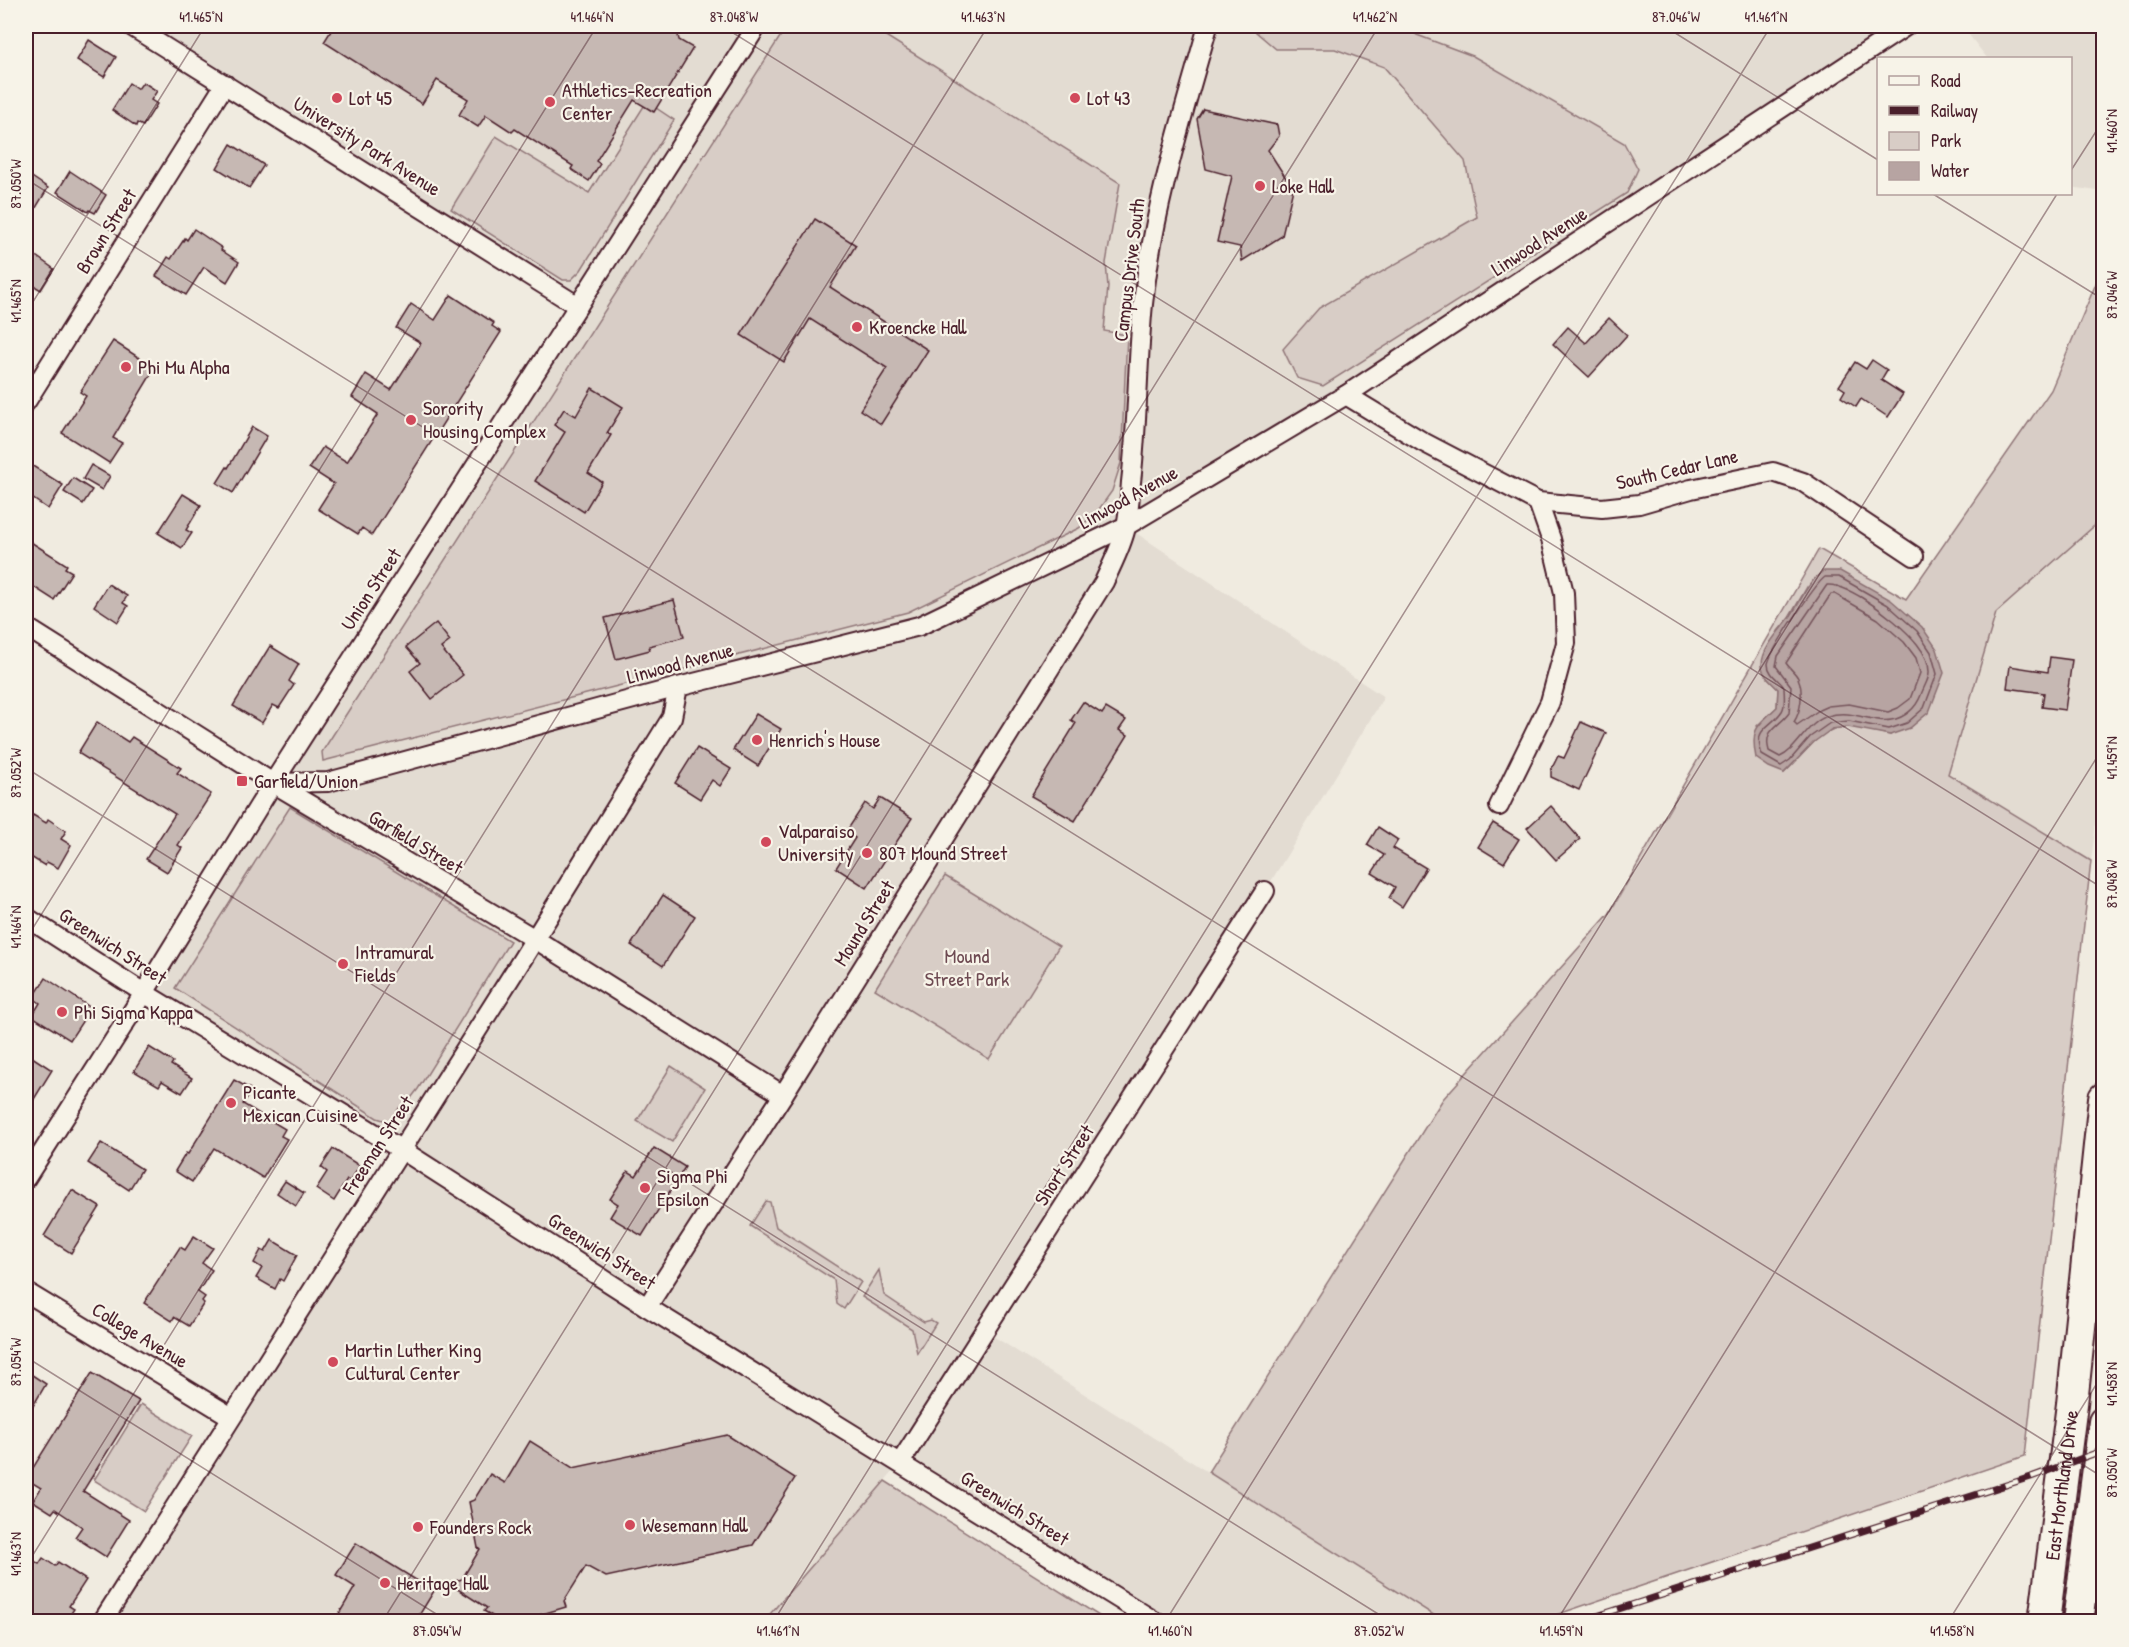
<svg xmlns="http://www.w3.org/2000/svg" width="2129" height="1647" font-family="'Patrick Hand',sans-serif">
  <style>
    .built { fill: #e3dcd2 }
    .green { fill: #d8cdc6; stroke: #917678; stroke-width: 1.5; fill-rule: evenodd }
    .water { fill: #b7a4a2; stroke: #8b6f72; stroke-width: 1.5 }
    .lines { fill: none; stroke-linecap: round; stroke-linejoin: round }
    .shore { stroke: #76545b; stroke-width: 1.5 }
    .building { fill: #c6b8b3; stroke: #4a1f2b; stroke-width: 1.5 }
    .minor-casing { stroke: #4a1f2b; stroke-width: 22 }
    .trunk-casing { stroke: #4a1f2b; stroke-width: 34 }
    .minor { stroke: #f7f3e8; stroke-width: 18 }
    .trunk { stroke: #f7f3e8; stroke-width: 30 }
    .rail-casing { stroke: #4a1f2b; stroke-width: 7 }
    .rail { stroke: #f7f3e8; stroke-width: 4.5; stroke-dasharray: 14; stroke-linecap: butt }
    .ticks { fill: none; stroke: #4a1f2b; stroke-width: 1.5; stroke-opacity: 0.45 }
    .poi-dot { fill: #d1495b; stroke: #f7f3e8; stroke-width: 2 }
    .labels { text-anchor: middle; stroke-width: 4.5; stroke-linejoin: round; paint-order: stroke }
    .poi-label { font-size: 20px; fill: #4a1f2b; stroke: #f7f3e8; text-anchor: start }
    .street-label { font-size: 20px; fill: #4a1f2b; stroke: #f7f3e8 }
    .park-label { font-size: 20px; fill: #6e4a52; stroke: #f7f3e8 }
    .neatline { fill: none; stroke: #4a1f2b; stroke-width: 2 }
    .ticks-label { font-size: 15px; text-anchor: middle; fill: #4a1f2b }
  </style>
  <rect width="100%" height="100%" fill="#f0ebe0"/>
  <filter id="ink" filterUnits="userSpaceOnUse"><feTurbulence type="fractalNoise" baseFrequency=".0167" numOctaves="2"/><feDisplacementMap in="SourceGraphic" scale="12" xChannelSelector="R" yChannelSelector="G"/><feConvolveMatrix kernelMatrix="1 2 1 2 8 2 1 2 1" color-interpolation-filters="sRGB"/></filter>
  <g filter="url(#ink)">
    <g class="built">
      <polygon points="132,26 1906,26 1127,527 1384,697 1265,891 985,1331 1443,1621 1156,1621 900,1463 764,1621 102,1622 402,1150 144,993 578,307"/>
      <polygon points="1962,26 2103,26 2103,192 2071,187 2070,58 1987,58"/>
      <polygon points="2093,527 2104,534 2104,760 2091,861 1948,774 1996,613"/>
    </g>
    <g class="green">
      <polygon points="787,26 870,26 1120,183 1106,263 1108,287 1104,331 1127,335 1121,463 1112,491 1097,512 1079,528 908,612 323,761 322,752"/>
      <polygon points="1249,26 1404,26 1417,35 1473,56 1624,143 1638,169 1627,193 1323,386 1297,378 1283,349 1319,308 1477,217 1465,161 1384,67 1335,49 1276,49"/>
      <polygon points="644,106 653,112 656,108 674,120 581,270 571,280 563,280 451,209 496,136 589,193"/>
      <path d="M2103 267V502L2093 527 1996 613 1948 774 2091 861 2025 1456 1535 1622 1443 1621 1208 1472 1443 1099 1609 914 1819 549 1906 599 2051 390ZM1807 587 1890 735C1876 732 1861 727 1847 727 1819 726 1803 757 1784 773L1757 726 1777 707 1778 689 1767 678 1778 631 1789 618Z"/>
      <polygon points="290,807 510,941 418,1089 408,1102 399,1108 390,1122 377,1118 175,988"/>
      <polygon points="945,876 1059,946 989,1059 875,989"/>
      <polygon points="671,1066 705,1088 672,1142 637,1121"/>
      <polygon points="766,1201 770,1202 776,1227 861,1282 844,1309 837,1304 834,1280 750,1226"/>
      <polygon points="879,1270 884,1295 924,1322 931,1320 936,1323 917,1353 912,1329 862,1297"/>
      <polygon points="141,1404 192,1436 144,1511 94,1480"/>
      <polygon points="885,1481 1107,1621 764,1621"/>
    </g>
    <path class="water" d="M1823 571H1840L1891 600 1922 627 1937 649 1944 673 1929 712 1910 728 1890 735 1848 727 1832 729 1814 742 1784 773 1769 767 1756 758C1750 729 1757 726 1777 707L1778 689C1772 683 1762 675 1762 666 1761 649 1781 629 1790 617 1801 601 1807 583 1823 571Z"/>
    <g class="lines">
      <g class="shore">
        <path d="M1825 577H1839L1888 605 1917 631 1931 652 1937 674 1924 708 1907 723 1889 729 1849 721 1830 723 1810 737 1790 760 1781 766 1762 755C1753 726 1769 730 1782 711 1786 705 1784 694 1784 687 1779 680 1768 674 1768 664 1769 653 1816 583 1825 577Z"/>
        <path d="M1827 585C1845 583 1880 609 1894 621 1908 633 1930 653 1929 673 1929 680 1923 688 1921 695 1916 708 1905 718 1891 720 1873 724 1852 708 1828 716 1807 722 1797 750 1780 757L1769 751C1763 729 1778 728 1789 713L1791 686 1776 666 1778 656Z"/>
        <path d="M1831 594H1835L1878 619 1904 642 1916 658 1920 673 1910 699 1898 708 1888 712 1849 704 1828 706 1819 710 1797 725 1794 722C1801 711 1804 691 1798 678 1795 672 1789 668 1786 663Z"/>
      </g>
    </g>
    <g class="building">
      <polygon points="334,26 676,26 679,40 693,48 654,112 634,100 596,161 600,164 589,181 571,169 573,166 515,129 512,132 486,115 478,127 459,115 468,99 437,80 422,104 324,42"/>
      <polygon points="89,40 116,57 104,77 77,60"/>
      <polygon points="143,82 157,91 151,100 157,104 143,126 137,123 136,126 112,110 129,83 138,89"/>
      <polygon points="1203,109 1277,125 1279,136 1268,150 1293,189 1282,236 1242,261 1240,247 1217,242 1232,176 1206,169 1197,119"/>
      <polygon points="231,144 264,165 249,188 217,168"/>
      <polygon points="70,171 106,195 95,213 89,210 88,212 57,192"/>
      <polygon points="26,173 48,188 26,224"/>
      <polygon points="815,219 856,245 830,287 928,350 881,424 860,410 887,368 810,319 784,362 741,335"/>
      <polygon points="194,229 222,248 221,250 239,262 227,282 204,267 186,295 156,276 168,257 171,259 185,238 187,240"/>
      <polygon points="26,249 54,269 41,290 26,281"/>
      <polygon points="451,295 494,323 492,326 501,332 372,535 362,528 358,534 318,509 334,484 309,468 323,447 347,462 378,414 352,397 366,374 391,390 421,343 396,328 411,304 435,320"/>
      <polygon points="1609,318 1627,335 1589,377 1553,344 1568,327 1586,343"/>
      <polygon points="113,341 155,368 113,438 122,443 109,463 62,433 86,396 80,392"/>
      <polygon points="1872,360 1887,370 1881,380 1903,394 1888,417 1861,399 1856,407 1841,397 1845,390 1839,386 1855,362 1866,369"/>
      <polygon points="592,388 623,407 607,433 611,435 588,473 602,482 584,512 535,481 565,432 554,425 564,409 576,416"/>
      <polygon points="252,427 267,436 233,493 217,483 227,467 228,468"/>
      <polygon points="31,465 63,485 48,509 26,494 26,474"/>
      <polygon points="91,465 110,476 102,490 83,479"/>
      <polygon points="73,478 92,490 83,504 64,492"/>
      <polygon points="183,494 201,505 186,530 192,533 182,548 158,533"/>
      <polygon points="26,539 67,565 65,568 72,572 54,600 26,582"/>
      <polygon points="108,584 127,596 123,603 128,606 118,622 94,606"/>
      <polygon points="674,600 684,637 649,646 650,650 616,659 605,618"/>
      <polygon points="436,623 450,641 441,648 463,675 432,699 410,671 420,663 406,647"/>
      <polygon points="270,646 299,664 289,681 294,685 279,708 273,705 262,723 233,706"/>
      <polygon points="2050,657 2072,660 2065,710 2042,707 2044,693 2007,688 2010,666 2048,672"/>
      <polygon points="1083,702 1102,714 1106,708 1126,720 1119,730 1128,735 1075,821 1031,796 1076,723 1071,720"/>
      <polygon points="756,714 781,729 758,766 733,750"/>
      <polygon points="97,722 128,742 132,737 181,768 177,773 211,794 178,845 182,848 167,872 146,859 175,814 78,753"/>
      <polygon points="1581,722 1606,733 1579,790 1551,777 1551,770 1558,756 1564,758"/>
      <polygon points="697,748 731,769 720,786 712,780 700,799 675,783"/>
      <polygon points="880,798 912,818 867,888 836,868 855,838 846,832 865,803 873,809"/>
      <polygon points="1551,806 1580,839 1556,860 1527,828"/>
      <polygon points="33,815 46,823 48,819 66,831 61,839 71,845 58,868 47,862 45,866 26,854 26,828"/>
      <polygon points="1493,823 1519,839 1504,863 1478,847"/>
      <polygon points="1378,827 1398,840 1393,848 1426,868 1402,907 1389,898 1395,887 1372,873 1384,855 1367,845"/>
      <polygon points="663,895 695,916 663,966 631,945"/>
      <polygon points="46,978 91,1008 70,1040 32,1016 40,1003 33,998"/>
      <polygon points="149,1047 173,1062 171,1065 192,1078 182,1093 162,1081 159,1086 134,1071"/>
      <polygon points="26,1053 52,1070 26,1112"/>
      <polygon points="234,1080 252,1090 243,1104 285,1129 281,1136 287,1139 263,1178 214,1148 192,1182 175,1171 186,1153 188,1154"/>
      <polygon points="101,1143 142,1169 129,1190 88,1163"/>
      <polygon points="654,1148 685,1167 642,1236 610,1217 618,1204 610,1199 628,1171 636,1176"/>
      <polygon points="333,1149 360,1166 350,1181 347,1180 334,1201 316,1189 327,1172 321,1167"/>
      <polygon points="285,1181 304,1193 296,1206 277,1193"/>
      <polygon points="72,1190 100,1207 71,1253 44,1236"/>
      <polygon points="194,1236 213,1248 202,1263 212,1270 198,1292 205,1297 202,1301 204,1303 189,1326 174,1317 172,1321 144,1303 180,1247 185,1250"/>
      <polygon points="272,1240 297,1255 283,1281 280,1279 275,1289 256,1278 262,1268 254,1263 261,1250 265,1252"/>
      <polygon points="26,1371 46,1384 26,1418"/>
      <polygon points="92,1373 139,1401 83,1491 129,1520 106,1557 75,1537 82,1527 55,1509 52,1513 33,1501 41,1488 26,1479"/>
      <polygon points="727,1435 795,1478 753,1545 606,1577 586,1566 564,1601 566,1607 529,1618 526,1622 502,1622 484,1611 487,1608 448,1583 462,1579 480,1549 478,1548 469,1502 474,1500 490,1474 505,1483 530,1441 573,1468"/>
      <polygon points="356,1543 434,1591 415,1622 334,1622 355,1587 336,1575"/>
      <polygon points="26,1556 39,1564 43,1558 55,1566 58,1562 86,1580 69,1606 74,1609 65,1622 40,1622 26,1612"/>
    </g>
    <g class="lines">
      <g class="minor-casing">
        <g id="minor">
          <polyline points="131,26 578,306"/>
          <polyline points="1346,395 1423,442 1538,502 1602,508 1639,504 1691,489 1773,472 1803,482 1914,556"/>
          <polyline points="26,402 225,84"/>
          <polyline points="26,627 273,783 535,939 783,1095"/>
          <polyline points="273,783 328,782 678,687 919,626 1126,526 1346,395 1906,26"/>
          <polyline points="1499,806 1550,702 1566,643 1564,593 1551,539 1538,502"/>
          <polyline points="26,917 144,993 402,1150 647,1307 1156,1622"/>
          <polyline points="26,1178 144,993 273,783 757,26"/>
          <polyline points="26,1292 230,1416"/>
          <path d="M647 1307 783 1095 1104 582C1112 564 1122 546 1126 527 1129 512 1130 496 1131 482 1138 423 1137 363 1143 304 1153 209 1182 118 1208 26"/>
          <polyline points="900,1463 1265,891"/>
          <polyline points="102,1622 523,958 672,717 678,687"/>
        </g>
      </g>
      <g class="trunk-casing">
        <g id="trunk">
          <path id="s1" d="M2044 1622 2072 1404 2104 1098"/>
          <polyline points="2078,1622 2104,1422"/>
        </g>
      </g>
      <use href="#minor" class="minor"/>
      <use href="#trunk" class="trunk"/>
      <g class="rail-casing">
        <polyline id="rail" points="1578,1622 2031,1477 2104,1450"/>
      </g>
      <use href="#rail" class="rail"/>
    </g>
  </g>
  <path class="ticks" d="M722 26 2104 889M1664 26 1878 160M2070 172 2104 119M26 179 2104 1478M1933 194 2104 300M26 313 205 26M26 768 1391 1622M26 939 597 26M26 1357 449 1622M26 1566 988 26M382 1622 1379 26M773 1622 1771 26M1165 1622 2057 194M1556 1622 2104 746M1948 1622 2104 1372"/>
  <g class="poi-dot">
    <circle cx="337" cy="98" r="6"/>
    <circle cx="1075" cy="98" r="6"/>
    <circle cx="550" cy="102" r="6"/>
    <circle cx="1260" cy="186" r="6"/>
    <circle cx="857" cy="327" r="6"/>
    <circle cx="126" cy="367" r="6"/>
    <circle cx="411" cy="420" r="6"/>
    <circle cx="757" cy="740" r="6"/>
    <rect x="236" y="775" width="12" height="12" rx="3"/>
    <circle cx="766" cy="842" r="6"/>
    <circle cx="867" cy="853" r="6"/>
    <circle cx="343" cy="964" r="6"/>
    <circle cx="62" cy="1012" r="6"/>
    <circle cx="231" cy="1103" r="6"/>
    <circle cx="645" cy="1188" r="6"/>
    <circle cx="333" cy="1362" r="6"/>
    <circle cx="630" cy="1525" r="6"/>
    <circle cx="418" cy="1527" r="6"/>
    <circle cx="385" cy="1583" r="6"/>
  </g>
  <g class="labels">
    <g class="poi-label">
      <text x="562" y="97">Athletics-Recreation<tspan x="562" dy="23">Center</tspan></text>
      <text x="349" y="105">Lot 45</text>
      <text x="1087" y="105">Lot 43</text>
      <text x="1272" y="193">Loke Hall</text>
      <text x="869" y="334">Kroencke Hall</text>
      <text x="138" y="374">Phi Mu Alpha</text>
      <text x="423" y="415">Sorority<tspan x="423" dy="23">Housing Complex</tspan></text>
      <text x="769" y="747">Henrich's House</text>
      <text x="254" y="788">Garfield/Union</text>
      <text x="778" y="838">Valparaiso<tspan x="778" dy="23">University</tspan></text>
      <text x="879" y="860">807 Mound Street</text>
      <text x="355" y="959">Intramural<tspan x="355" dy="23">Fields</tspan></text>
      <text x="74" y="1019">Phi Sigma Kappa</text>
      <text x="243" y="1099">Picante<tspan x="243" dy="23">Mexican Cuisine</tspan></text>
      <text x="657" y="1183">Sigma Phi<tspan x="657" dy="23">Epsilon</tspan></text>
      <text x="345" y="1357">Martin Luther King<tspan x="345" dy="23">Cultural Center</tspan></text>
      <text x="642" y="1532">Wesemann Hall</text>
      <text x="430" y="1534">Founders Rock</text>
      <text x="397" y="1590">Heritage Hall</text>
    </g>
    <g class="street-label">
      <text transform="translate(367 146) rotate(32)" y="7">University Park Avenue</text>
      <text transform="translate(106 231) rotate(-58)" y="7">Brown Street</text>
      <text transform="translate(1539 241) rotate(-33)" y="7">Linwood Avenue</text>
      <text transform="translate(1129 270) rotate(-83)" y="7">Campus Drive South</text>
      <text transform="translate(1677 469) rotate(-13)" y="7">South Cedar Lane</text>
      <text transform="translate(1128 497) rotate(-29)" y="7">Linwood Avenue</text>
      <text transform="translate(371 589) rotate(-57)" y="7">Union Street</text>
      <text transform="translate(680 663) rotate(-15)" y="7">Linwood Avenue</text>
      <text transform="translate(416 842) rotate(31)" y="7">Garfield Street</text>
      <text transform="translate(864 923) rotate(-58)" y="7">Mound Street</text>
      <text transform="translate(113 946) rotate(33)" y="7">Greenwich Street</text>
      <text transform="translate(378 1145) rotate(-57)" y="7">Freeman Street</text>
      <text transform="translate(1064 1165) rotate(-57)" y="7">Short Street</text>
      <text transform="translate(602 1251) rotate(33)" y="7">Greenwich Street</text>
      <text transform="translate(140 1335) rotate(31)" y="7">College Avenue</text>
      <text dy="7" stroke="none"><textPath href="#s1" startOffset="138">East Morthland Drive</textPath></text>
      <text transform="translate(1015 1508) rotate(32)" y="7">Greenwich Street</text>
    </g>
    <g class="park-label">
      <text x="967" y="963">Mound<tspan x="967" dy="23">Street Park</tspan></text>
    </g>
  </g>
  <rect width="2129" height="1647" fill="none" stroke="#f7f3e8" stroke-width="66"/>
  <rect x="1877" y="57" width="195" height="138" fill="#f7f3e8" stroke="#b29e9c" stroke-width="1.5"/>
  <rect x="1889" y="76" width="30" height="9" fill="#f7f3e8" stroke="#b29e9c" stroke-width="1.5"/>
  <text x="1931" y="87" font-size="18" fill="#4a1f2b">Road</text>
  <rect x="1889" y="106" width="30" height="9" fill="#4a1f2b" stroke="#b29e9c" stroke-width="1.5"/>
  <text x="1931" y="117" font-size="18" fill="#4a1f2b">Railway</text>
  <rect x="1889" y="132" width="30" height="18" fill="#d8cdc6" stroke="#b29e9c" stroke-width="1.5"/>
  <text x="1931" y="147" font-size="18" fill="#4a1f2b">Park</text>
  <rect x="1889" y="162" width="30" height="18" fill="#b7a4a2" stroke="#b29e9c" stroke-width="1.5"/>
  <text x="1931" y="177" font-size="18" fill="#4a1f2b">Water</text>
  <rect x="33" y="33" width="2063" height="1581" class="neatline"/>
  <g class="ticks-label">
    <text x="201" y="22">41.465°N</text>
    <text x="592" y="22">41.464°N</text>
    <text x="734" y="22">87.048°W</text>
    <text x="983" y="22">41.463°N</text>
    <text x="1375" y="22">41.462°N</text>
    <text x="1676" y="22">87.046°W</text>
    <text x="1766" y="22">41.461°N</text>
    <text transform="translate(2112 131) rotate(-90)" y="5">41.460°N</text>
    <text transform="translate(16 184) rotate(-90)" y="5">87.050°W</text>
    <text transform="translate(2112 295) rotate(-90)" y="5">87.046°W</text>
    <text transform="translate(16 301) rotate(-90)" y="5">41.465°N</text>
    <text transform="translate(2112 758) rotate(-90)" y="5">41.459°N</text>
    <text transform="translate(16 773) rotate(-90)" y="5">87.052°W</text>
    <text transform="translate(2112 884) rotate(-90)" y="5">87.048°W</text>
    <text transform="translate(16 927) rotate(-90)" y="5">41.464°N</text>
    <text transform="translate(16 1362) rotate(-90)" y="5">87.054°W</text>
    <text transform="translate(2112 1384) rotate(-90)" y="5">41.458°N</text>
    <text transform="translate(2112 1473) rotate(-90)" y="5">87.050°W</text>
    <text transform="translate(16 1554) rotate(-90)" y="5">41.463°N</text>
    <text x="437" y="1636">87.054°W</text>
    <text x="778" y="1636">41.461°N</text>
    <text x="1170" y="1636">41.460°N</text>
    <text x="1379" y="1636">87.052°W</text>
    <text x="1561" y="1636">41.459°N</text>
    <text x="1952" y="1636">41.458°N</text>
  </g>
</svg>
